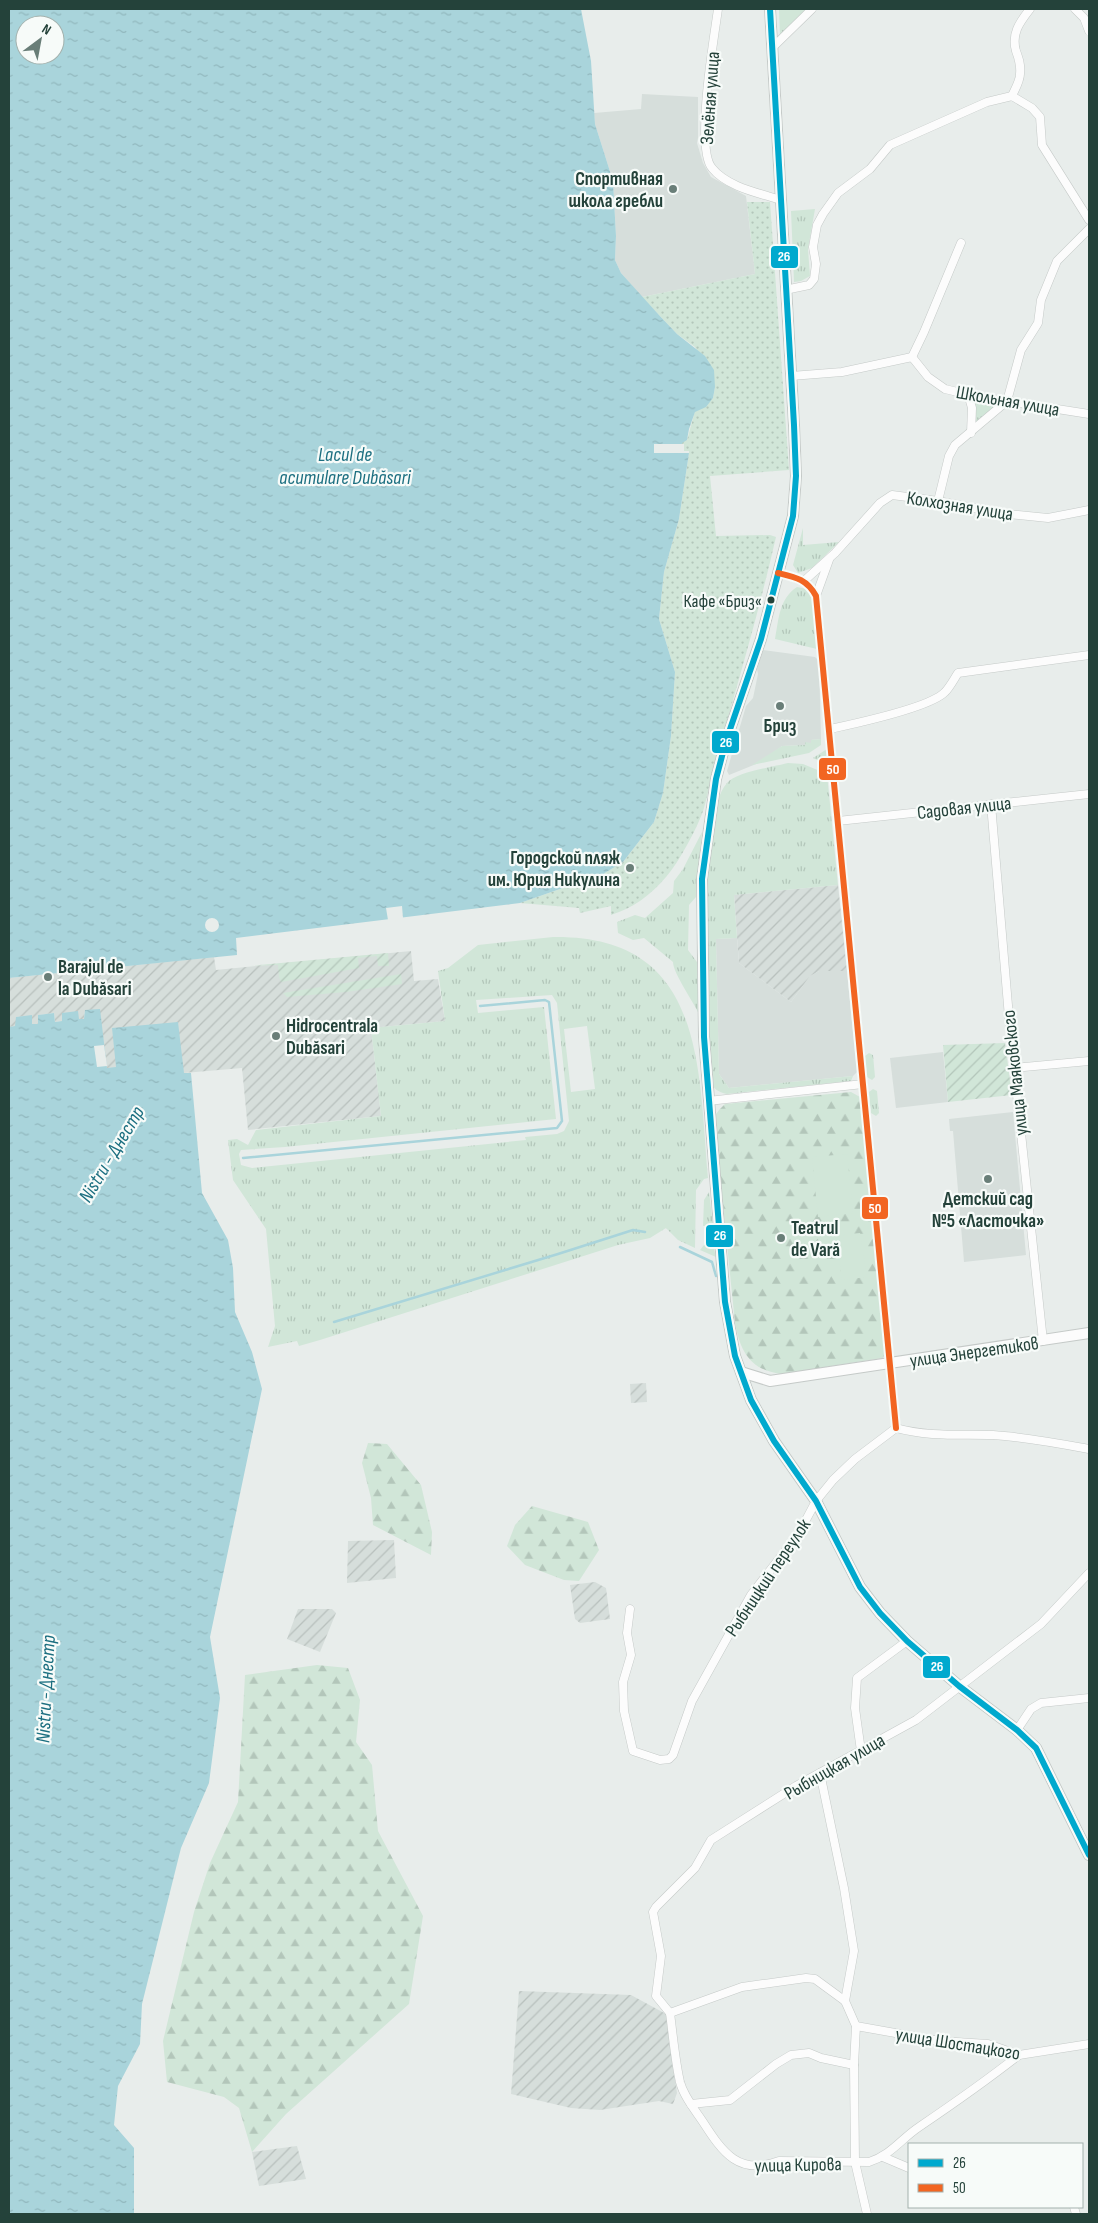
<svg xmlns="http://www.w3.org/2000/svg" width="1098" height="2223" font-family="'Sofia Sans Condensed',sans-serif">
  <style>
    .built { fill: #d6dedb }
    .industrial { fill: url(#industrial-furrows) }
    .grass { fill: url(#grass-tufts); fill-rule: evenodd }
    .forest { fill: url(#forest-firs) }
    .park { fill: url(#park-dots) }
    .garden { fill: url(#garden-furrows) }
    .pitch { fill: #d1e6d8 }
    .water { fill: url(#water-ripples); fill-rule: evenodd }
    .pier { fill: #e8edeb }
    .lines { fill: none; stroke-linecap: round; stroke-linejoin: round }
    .stream { stroke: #a9d4db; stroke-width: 2.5 }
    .minor-casing { stroke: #c5cac8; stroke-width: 9 }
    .tertiary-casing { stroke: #c5cac8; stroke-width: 12 }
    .minor { stroke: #fcfcfc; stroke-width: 8 }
    .tertiary { stroke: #fcfcfc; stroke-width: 10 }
    .bus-1-casing { stroke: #f7fbf9; stroke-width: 10 }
    .bus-2-casing { stroke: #f7fbf9; stroke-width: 10 }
    .bus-1 { stroke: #00a9ce; stroke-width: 6 }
    .bus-2 { stroke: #f26522; stroke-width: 6 }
    .poi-dot { fill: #697e78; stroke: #f7fbf9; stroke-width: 2 }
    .bus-dot { fill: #24423a; stroke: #f7fbf9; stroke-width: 2 }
    .labels { text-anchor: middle; stroke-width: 4.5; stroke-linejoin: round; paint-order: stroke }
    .bus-label { font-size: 18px; fill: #24423a; stroke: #f7fbf9; text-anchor: end }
    .street-label { font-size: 19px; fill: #24423a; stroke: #f7fbf9 }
    .poi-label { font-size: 19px; font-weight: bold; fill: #24423a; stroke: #f7fbf9; text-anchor: start }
    .water-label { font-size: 20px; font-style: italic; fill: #1c6f80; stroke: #f7fbf9 }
    .line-badge { stroke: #f7fbf9; stroke-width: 2 }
    .badge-label { font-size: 14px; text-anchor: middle; font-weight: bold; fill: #fff }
  </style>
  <defs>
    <pattern id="industrial-furrows" width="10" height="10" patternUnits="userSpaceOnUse" patternTransform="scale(1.25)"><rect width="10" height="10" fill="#d6dedb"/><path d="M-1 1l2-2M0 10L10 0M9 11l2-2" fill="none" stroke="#b8c0bd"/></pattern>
    <pattern id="grass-tufts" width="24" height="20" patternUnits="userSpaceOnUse" patternTransform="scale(1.25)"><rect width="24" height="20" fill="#d1e6d8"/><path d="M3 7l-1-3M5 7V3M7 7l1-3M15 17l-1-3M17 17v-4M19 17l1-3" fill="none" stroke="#b3c6ba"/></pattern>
    <pattern id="forest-firs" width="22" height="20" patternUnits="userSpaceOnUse" patternTransform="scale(1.25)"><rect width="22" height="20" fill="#d1e6d8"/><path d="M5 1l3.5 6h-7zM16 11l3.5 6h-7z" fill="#b3c6ba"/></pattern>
    <pattern id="park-dots" width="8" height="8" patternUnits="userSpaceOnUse" patternTransform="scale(1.25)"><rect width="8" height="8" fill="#d1e6d8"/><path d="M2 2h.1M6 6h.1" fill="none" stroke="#b3c6ba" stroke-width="1.8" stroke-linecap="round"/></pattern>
    <pattern id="garden-furrows" width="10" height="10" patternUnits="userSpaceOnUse" patternTransform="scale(1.25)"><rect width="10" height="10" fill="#d1e6d8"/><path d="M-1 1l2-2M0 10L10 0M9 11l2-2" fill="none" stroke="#b3c6ba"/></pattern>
    <pattern id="water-ripples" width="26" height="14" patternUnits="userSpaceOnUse" patternTransform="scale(1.25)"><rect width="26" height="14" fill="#a9d4db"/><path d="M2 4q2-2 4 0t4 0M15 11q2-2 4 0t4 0" fill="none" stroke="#91b7bd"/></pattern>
  </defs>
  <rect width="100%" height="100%" fill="#e8edeb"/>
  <g class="built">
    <polygon points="642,94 698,97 698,138 697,143 703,163 711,177 746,196 755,274 642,297 621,273 615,260 616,236 613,181 595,124 594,113 641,109"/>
    <polygon points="763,650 815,657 819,661 821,739 811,740 811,743 805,745 782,746 761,762 729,775 727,771 746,706 753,698 758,674 757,669"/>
    <polygon points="737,938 739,963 791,1002 810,976 819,971 847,971 857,1072 853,1076 729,1088 719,1074 716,939"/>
    <polygon points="943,1052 948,1102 896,1108 890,1058"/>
    <polygon points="1013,1112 1026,1255 964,1262 954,1143 953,1131 950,1131 949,1119"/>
  </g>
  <g class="industrial">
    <polygon points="838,885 847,971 819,971 810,976 791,1002 739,963 734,895"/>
    <polygon points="411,951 414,981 438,979 445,1021 371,1028 381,1116 248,1130 242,1068 184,1073 107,1068 104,1045 85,1010 84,1019 79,1019 62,1013 62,1021 55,1022 54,1013 39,1015 38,1024 32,1024 31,1016 16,1017 16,1026 9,1027 9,978 214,957 216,970"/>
    <polygon points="646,1383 647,1402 631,1403 630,1384"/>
    <polygon points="394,1540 396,1578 347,1583 348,1541"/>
    <polygon points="595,1582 606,1588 610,1619 580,1623 575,1619 570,1585"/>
    <polygon points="298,1609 332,1609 336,1613 320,1652 287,1639"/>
    <polygon points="519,1991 631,1995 666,2014 677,2093 673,2104 659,2101 600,2110 571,2108 511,2094"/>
    <polygon points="297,2146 306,2179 259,2186 252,2152"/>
  </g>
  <g class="grass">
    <polygon points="779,9 808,9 780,36"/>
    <polygon points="815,209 808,249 810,276 801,281 794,282 791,211"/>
    <polygon points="974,400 997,405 976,426"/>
    <polygon points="803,528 803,545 839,542 812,568 798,573 793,565"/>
    <path d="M797 587 807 589C818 606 816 629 817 649L775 639C779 618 779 599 797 587Z"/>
    <polygon points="821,739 821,745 809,753 752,765 782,746 805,745 805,742 811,743 811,740"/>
    <polygon points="827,749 828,765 813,758"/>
    <path d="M788 763 803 764 827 774 838 885 734 895 737 938 716 939 719 1074 729 1088 853 1076 851 1081 727 1094C718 1092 713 1089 710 1080 707 993 697 904 715 819 717 807 718 793 727 783 736 772 773 767 788 763Z"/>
    <path d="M702 832 696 897 689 905 688 950 697 962 699 1014C693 1001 673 973 673 962L644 938 633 940 618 933 617 922 635 915 645 918 673 893 674 881 683 869Z"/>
    <path d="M553 937C705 935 698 1065 708 1178L704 1179 696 1190 695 1248 678 1240 666 1228 650 1238 618 1245 320 1340 299 1346 297 1341 268 1347 275 1326 266 1229 233 1180 228 1140 237 1139 248 1145 256 1130 381 1116 371 1028 445 1021 438 971 448 968 478 945ZM552 995 557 1003 569 1121 564 1131 557 1134 525 1137 526 1140 252 1168 241 1165 239 1154 241 1150 285 1147 556 1119 544 1007 478 1013 476 1000ZM587 1026 595 1089 571 1092 564 1029Z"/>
    <polygon points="869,1053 873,1055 875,1077 872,1080 867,1077 865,1056"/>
    <polygon points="873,1089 877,1091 879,1113 876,1116 871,1113 869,1092"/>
    <polygon points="709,1192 713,1225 703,1226 704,1200"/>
    <polygon points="704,1245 713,1245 716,1257 700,1250"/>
  </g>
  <g class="forest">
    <path d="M851 1092 860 1097 887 1353 882 1358 781 1374C750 1370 740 1351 735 1323L714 1117 719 1110 725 1104Z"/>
    <polygon points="368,1443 387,1444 421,1485 432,1532 431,1555 373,1525 371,1498 362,1463"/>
    <polygon points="532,1506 588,1522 599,1550 579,1581 564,1580 525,1565 507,1546 515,1525"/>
    <polygon points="317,1665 348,1668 360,1700 356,1742 372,1765 378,1831 423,1916 409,2004 286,2114 252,2152 239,2108 224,2097 167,2082 163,2041 194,1912 210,1863 238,1802 245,1675"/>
  </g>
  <path class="park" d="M747 202H770L789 470 710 476 716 536 770 535 776 537C760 607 740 676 720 745 713 766 710 787 704 808 699 825 678 864 666 877 651 895 633 908 611 915V906L580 913 579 908 520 903 603 874 623 862 654 822 663 793 671 736 675 672 659 619 664 572 679 519 689 453H681L682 442 687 440 695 411 713 398 715 387 695 347 677 334 642 297 755 274Z"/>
  <g class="garden">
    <polygon points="388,953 389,966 378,966 377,956 358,958 359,968 281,982 279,977 278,965 250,966"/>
    <polygon points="401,974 402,984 346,992 287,997 283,993"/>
    <polygon points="1005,1043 1012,1095 948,1102 943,1045"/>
  </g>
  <g class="pitch">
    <polygon points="847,1154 853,1213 818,1217 812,1157"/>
    <polygon points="860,1233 867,1277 842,1280 836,1236"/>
  </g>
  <g class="water">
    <path d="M9 9H581L591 61 595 124 613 181 616 236 615 260 621 273 659 315 677 334 705 356 714 370 715 387 713 398 706 407 695 412 689 429 687 440 682 443 681 453H689L679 519 664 572 659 619 675 672 671 736 663 793 654 822 623 862 603 874 520 903 236 938 237 955 9 978ZM25 25H55V55H25Z"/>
    <polygon points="100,1009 107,1068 116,1067 112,1028 178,1022 184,1073 191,1073 202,1193 228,1240 233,1268 235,1312 252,1352 262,1389 210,1637 220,1698 209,1783 181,1848 142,2004 140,2044 118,2086 114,2125 134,2148 134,2214 9,2214 9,1022 9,1027 15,1026 16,1017 32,1015 32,1024 38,1024 38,1015 54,1013 55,1022 62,1021 62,1013 78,1011 79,1019 84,1019 85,1010"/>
  </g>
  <g class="pier">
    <polygon points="654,444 684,444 684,451 689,451 689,453 654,453"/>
    <polygon points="402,906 403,918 393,922 392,920 388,920 386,908"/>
    <circle cx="212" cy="925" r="7"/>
    <polygon points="104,1045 107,1066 97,1067 94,1046"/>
  </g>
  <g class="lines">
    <g class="stream">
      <polyline points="243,1158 557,1128 562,1121 549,1002 545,1000 480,1006"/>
      <polyline points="680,1247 712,1262 716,1276"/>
      <polyline points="334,1322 558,1254 633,1230 645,1232"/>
    </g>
    <g class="minor-casing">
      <g id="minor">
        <path d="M718 9C714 38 695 148 712 168 727 187 759 193 781 200"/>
        <polyline points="1075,9 1084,18 1089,31"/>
        <polyline points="772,48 812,9"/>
        <polyline points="1012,96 1032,108 1040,117 1042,145 1089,220"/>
        <path d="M1012 96C1015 89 1020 81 1020 74 1021 65 1019 59 1016 51 1011 33 1020 22 1030 9"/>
        <polyline points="785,290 809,285 814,279 816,264 813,247 817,225 823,214 838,193 870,169 890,145 987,102 1012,96"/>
        <polyline points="912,357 924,332 961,243"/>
        <polyline points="791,376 842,372 912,357 928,377 945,389 974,396 1089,414"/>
        <polyline points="968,394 972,408 971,433"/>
        <polyline points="938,501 949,456 955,445 1007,401 1021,350 1038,323 1041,300 1057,261 1089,229"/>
        <path d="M778 573C795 577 807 579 816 596L896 1428"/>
        <polyline points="804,581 835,553 880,503 892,495 938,501 999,513 1048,518 1089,510"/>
        <polyline points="816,596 829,560"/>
        <path d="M830 729C853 724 930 708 945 692 950 687 954 679 958 673L1089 655"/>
        <polyline points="991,804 1010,1029 1043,1341"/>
        <polyline points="838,821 1089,794"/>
        <polyline points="1014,1068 1089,1061"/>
        <polyline points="708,1101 863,1084"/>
        <path d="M630 1609 627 1633 631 1655 623 1682 624 1711 633 1751 660 1760 669 1759 673 1755 692 1701 751 1595 799 1533 816 1501 833 1480 855 1459 896 1428C928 1437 961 1434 993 1435 1026 1437 1057 1443 1089 1449"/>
        <polyline points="1017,1730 1031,1709 1041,1703 1089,1698"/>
        <polyline points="861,1751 855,1708 857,1678 907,1641"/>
        <polyline points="820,1773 844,1888 854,1951 845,2001 856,2026 854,2065 855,2162 867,2214"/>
        <polyline points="670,2013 656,1996 661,1956 653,1912 656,1907 695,1868 711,1840 796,1786 916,1720 1041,1624 1089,1573"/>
        <path d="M670 2013C673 2036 675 2060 680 2082 684 2097 695 2110 703 2122 723 2153 739 2176 779 2161L869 2162C891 2155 901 2139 919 2127 953 2104 986 2081 1019 2055"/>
        <polyline points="670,2013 742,1987 806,1978 815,1979 845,2001"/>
        <polyline points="856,2026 940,2041 988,2044 1019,2055 1089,2044"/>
        <polyline points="691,2104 730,2100 776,2064 791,2055 809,2053 821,2058 854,2065"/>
        <polyline points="883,2157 909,2168"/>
        <polyline points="1074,2207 1076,2214"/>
      </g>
    </g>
    <g class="tertiary-casing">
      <g id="tertiary">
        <polyline points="770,9 794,425 796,476 793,516 761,639 726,741 716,779 702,879 704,1037 725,1302 735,1356 751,1400 774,1441 816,1501 860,1587 880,1613 907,1641 959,1686 1017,1730 1036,1748 1089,1855"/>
        <polyline points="741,1372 770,1381 1089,1333"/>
      </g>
    </g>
    <use href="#minor" class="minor"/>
    <use href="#tertiary" class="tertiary"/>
    <g class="bus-1-casing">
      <polyline id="bus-1" points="770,9 794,425 796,476 793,516 761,639 726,741 716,779 702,879 704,1037 725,1302 735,1356 751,1400 774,1441 816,1501 860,1587 880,1613 907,1641 959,1686 1017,1730 1036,1748 1089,1855"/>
    </g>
    <g class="bus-2-casing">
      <path id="bus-2" d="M778 573C795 577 807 579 816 596L896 1428"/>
    </g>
    <use href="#bus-1" class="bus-1"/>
    <use href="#bus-2" class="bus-2"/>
  </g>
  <g class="poi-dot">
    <circle cx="673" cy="189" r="5"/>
    <circle cx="780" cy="706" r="5"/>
    <circle cx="630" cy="868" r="5"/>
    <circle cx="48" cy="977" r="5"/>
    <circle cx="276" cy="1036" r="5"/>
    <circle cx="988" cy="1179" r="5"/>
    <circle cx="781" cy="1238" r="5"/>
  </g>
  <circle class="bus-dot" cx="771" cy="600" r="4.5"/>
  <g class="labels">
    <g class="bus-label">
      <text x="762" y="607">Кафе «Бриз«</text>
    </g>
    <g class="street-label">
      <text transform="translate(709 98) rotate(-86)" y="7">Зелёная улица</text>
      <text transform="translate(1008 400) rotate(10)" y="7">Школьная улица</text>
      <text transform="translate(960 505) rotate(9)" y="7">Колхозная улица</text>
      <text transform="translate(964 807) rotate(-6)" y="7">Садовая улица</text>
      <text transform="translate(1014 1073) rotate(-96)" y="7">улица Маяковского</text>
      <text transform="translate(974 1351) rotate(-8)" y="7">улица Энергетиков</text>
      <text transform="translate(767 1577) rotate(-56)" y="7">Рыбницкий переулок</text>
      <text transform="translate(834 1766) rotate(-30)" y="7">Рыбницкая улица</text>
      <text transform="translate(958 2043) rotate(9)" y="7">улица Шостацкого</text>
      <text transform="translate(798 2164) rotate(-1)" y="7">улица Кирова</text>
    </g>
    <g class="poi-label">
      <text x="663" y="185" text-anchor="end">Спортивная<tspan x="663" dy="22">школа гребли</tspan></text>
      <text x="780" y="732" text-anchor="middle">Бриз</text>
      <text x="620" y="864" text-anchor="end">Городской пляж<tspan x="620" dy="22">им. Юрия Никулина</tspan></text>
      <text x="58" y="973">Barajul de<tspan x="58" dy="22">la Dubăsari</tspan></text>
      <text x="286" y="1032">Hidrocentrala<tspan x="286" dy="22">Dubăsari</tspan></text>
      <text x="988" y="1205" text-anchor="middle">Детский сад<tspan x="988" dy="22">№5 «Ласточка»</tspan></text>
      <text x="791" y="1234">Teatrul<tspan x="791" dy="22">de Vară</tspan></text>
    </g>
    <g class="water-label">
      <text x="345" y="461">Lacul de<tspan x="345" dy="23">acumulare Dubăsari</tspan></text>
      <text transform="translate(111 1154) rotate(-59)" y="7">Nistru - Днестр</text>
      <text transform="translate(45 1689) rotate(-87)" y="7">Nistru - Днестр</text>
    </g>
  </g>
  <g class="line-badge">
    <rect x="770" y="245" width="29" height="24" rx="5" fill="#00a9ce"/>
    <rect x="711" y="730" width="29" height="24" rx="5" fill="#00a9ce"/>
    <rect x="818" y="757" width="29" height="24" rx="5" fill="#f26522"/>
    <rect x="861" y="1196" width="28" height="24" rx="5" fill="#f26522"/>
    <rect x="705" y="1224" width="29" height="24" rx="5" fill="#00a9ce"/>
    <rect x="922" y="1655" width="29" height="24" rx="5" fill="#00a9ce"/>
  </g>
  <g class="badge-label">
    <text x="784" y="261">26</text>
    <text x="726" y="747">26</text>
    <text x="833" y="774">50</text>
    <text x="875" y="1213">50</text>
    <text x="720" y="1240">26</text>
    <text x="937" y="1671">26</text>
  </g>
  <rect width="1098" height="2223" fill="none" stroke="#24423a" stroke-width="20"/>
  <rect x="908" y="2143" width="175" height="65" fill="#f7fbf9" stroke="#a3b1ad"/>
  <rect x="918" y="2159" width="25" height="8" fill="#00a9ce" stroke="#a3b1ad"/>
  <text x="953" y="2168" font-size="15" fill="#24423a">26</text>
  <rect x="918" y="2184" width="25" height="8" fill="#f26522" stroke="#a3b1ad"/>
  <text x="953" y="2193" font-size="15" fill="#24423a">50</text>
  <g transform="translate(40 40) rotate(32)"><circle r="24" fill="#f7fbf9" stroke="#a3b1ad"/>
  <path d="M0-4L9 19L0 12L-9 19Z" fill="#697e78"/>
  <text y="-8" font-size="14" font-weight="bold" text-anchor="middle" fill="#24423a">N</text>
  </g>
</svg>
